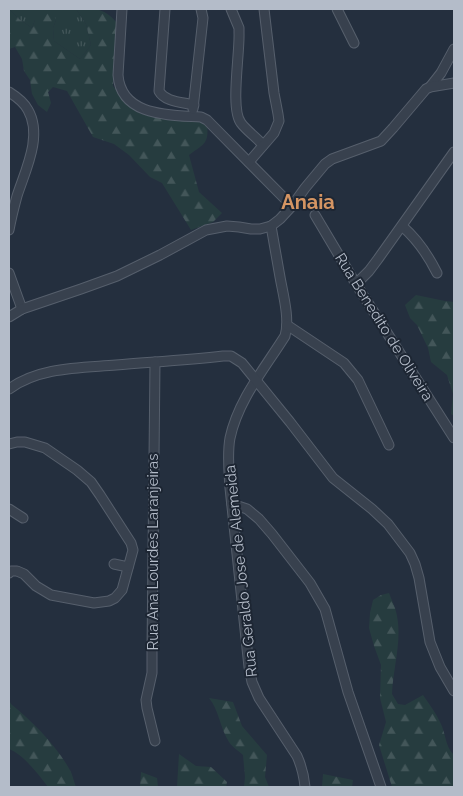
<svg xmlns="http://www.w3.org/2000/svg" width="463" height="796" font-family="Raleway,sans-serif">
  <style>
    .grass { fill: url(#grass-tufts) }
    .forest { fill: url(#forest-firs) }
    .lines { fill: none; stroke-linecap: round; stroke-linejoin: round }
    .minor-casing { stroke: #565f6c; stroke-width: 11 }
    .minor { stroke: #38414e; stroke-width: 9 }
    .labels { text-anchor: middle; stroke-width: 4; stroke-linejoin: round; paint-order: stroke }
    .street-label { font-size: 15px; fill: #b4bcc9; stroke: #1d2633 }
    .district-label { font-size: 20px; font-weight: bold; fill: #d59563; stroke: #1d2633 }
  </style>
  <defs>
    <pattern id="grass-tufts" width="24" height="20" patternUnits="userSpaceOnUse" patternTransform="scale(1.25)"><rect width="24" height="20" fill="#263c3f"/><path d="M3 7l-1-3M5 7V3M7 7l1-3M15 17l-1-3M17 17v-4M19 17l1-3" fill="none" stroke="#435659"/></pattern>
    <pattern id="forest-firs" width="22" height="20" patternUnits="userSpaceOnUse" patternTransform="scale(1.25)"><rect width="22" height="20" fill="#263c3f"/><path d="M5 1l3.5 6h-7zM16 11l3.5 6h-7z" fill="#435659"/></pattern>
  </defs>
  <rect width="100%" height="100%" fill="#242f3e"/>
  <polygon class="grass" points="9,9 76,9 86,24 91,45 80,59 54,41 53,28 56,20 35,20 32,28 19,19"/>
  <g class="forest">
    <path d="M9 9 19 19 32 28 35 20 43 11 52 10 56 20 53 28 54 41 80 59 91 45 86 24 76 9C95 9 104 7 117 23L113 86 130 107 141 114 163 116 207 123C209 144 205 143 189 155L199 192 222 213 213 222 191 230 162 183 150 177 129 155 114 144 93 137 67 91 53 87 48 92 51 103 47 112 38 105 32 94 30 80 24 71 22 59 15 47 9 49Z"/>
    <polygon points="416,295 445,301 454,302 454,416 451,414 453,394 447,375 431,362 428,348 417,325 410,318 405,305"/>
    <path d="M389 593C391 598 393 603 395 608 404 636 393 666 392 694L398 704 405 705 423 695C429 704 436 713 440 722 446 733 445 747 454 755V787H392L379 745 386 722 380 698 381 665 374 646 369 628 370 613 373 600 381 595Z"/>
    <path d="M209 698 233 702 242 726 267 755 265 777 269 787H244L245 777 243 755C239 751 232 747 229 742 220 728 219 710 209 698Z"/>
    <path d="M9 700 11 704C34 723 57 746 71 772 73 777 74 782 76 787H48C38 774 24 755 9 749Z"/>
    <polygon points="179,754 196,766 211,767 227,782 226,787 177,787"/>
    <polygon points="141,772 157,778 158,787 140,787"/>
    <polygon points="323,774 353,780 352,787 322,787"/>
  </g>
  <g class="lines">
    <g class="minor-casing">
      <g id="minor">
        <path d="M122 9 118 75C121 117 171 115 201 117L207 120 292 206"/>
        <path d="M165 9 159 91C165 102 182 102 194 105"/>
        <path d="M231 9 239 28V33C240 53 230 109 241 123 246 130 257 138 263 145"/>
        <polyline points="337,9 354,43"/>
        <polyline points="430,87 441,73 454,49"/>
        <path d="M9 92C17 97 24 102 28 110 43 136 25 171 17 196 14 207 11 219 9 230"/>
        <polyline points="193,109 203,18 201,9"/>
        <polyline points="249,162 274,133 279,121 278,114 274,93 264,9"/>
        <polyline points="315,215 356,284 454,438"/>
        <path d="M271 226C274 243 277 260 280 277 283 294 290 319 285 336 265 368 238 400 230 438 227 454 229 471 230 488L249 667 252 682 259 698 297 756C302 767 304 776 305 787"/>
        <path d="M402 226C417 239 428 255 437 273"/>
        <polyline points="9,273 22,309"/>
        <polyline points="356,284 369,271 378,259 454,152"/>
        <polyline points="9,317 22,309 81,289 117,276 160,255 206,230 227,226 239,227 251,229 260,229 271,226 280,219 292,206 305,188 325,164 332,159 381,141 393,128 426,89 430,87 454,83"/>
        <polyline points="287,325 344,363 358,380 389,445"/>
        <path d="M9 389C39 367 80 368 116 365 152 362 188 360 223 356H231L242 363 290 422 333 478 372 509 388 524 410 553 415 564 419 578 430 642 440 667 454 691"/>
        <polyline points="9,444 17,442 25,442 45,448 77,470 91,482 100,495 131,543 133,550 122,590 115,598 109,601 94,603 51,595 36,586 24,574 17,571 11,571 9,573"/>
        <polyline points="232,504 247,509 259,519 272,534 310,583 325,609 348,692 381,787"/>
        <polyline points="9,509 23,518"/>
        <polyline points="114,564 128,567"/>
        <polyline points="155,741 147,708 146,700 152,673 152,653 155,362"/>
      </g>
    </g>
    <use href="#minor" class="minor"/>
  </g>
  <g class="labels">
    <g class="street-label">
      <text transform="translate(384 327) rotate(58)" y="5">Rua Benedito de Oliveira</text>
      <text transform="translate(153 552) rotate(-90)" y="5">Rua Ana Lourdes Laranjeiras</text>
      <text transform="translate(241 571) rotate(-96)" y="5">Rua Geraldo Jose de Alemeida</text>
    </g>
    <g class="district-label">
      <text x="308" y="209">Anaia</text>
    </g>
  </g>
  <rect width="463" height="796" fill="none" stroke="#b4bcc9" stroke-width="20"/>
</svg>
